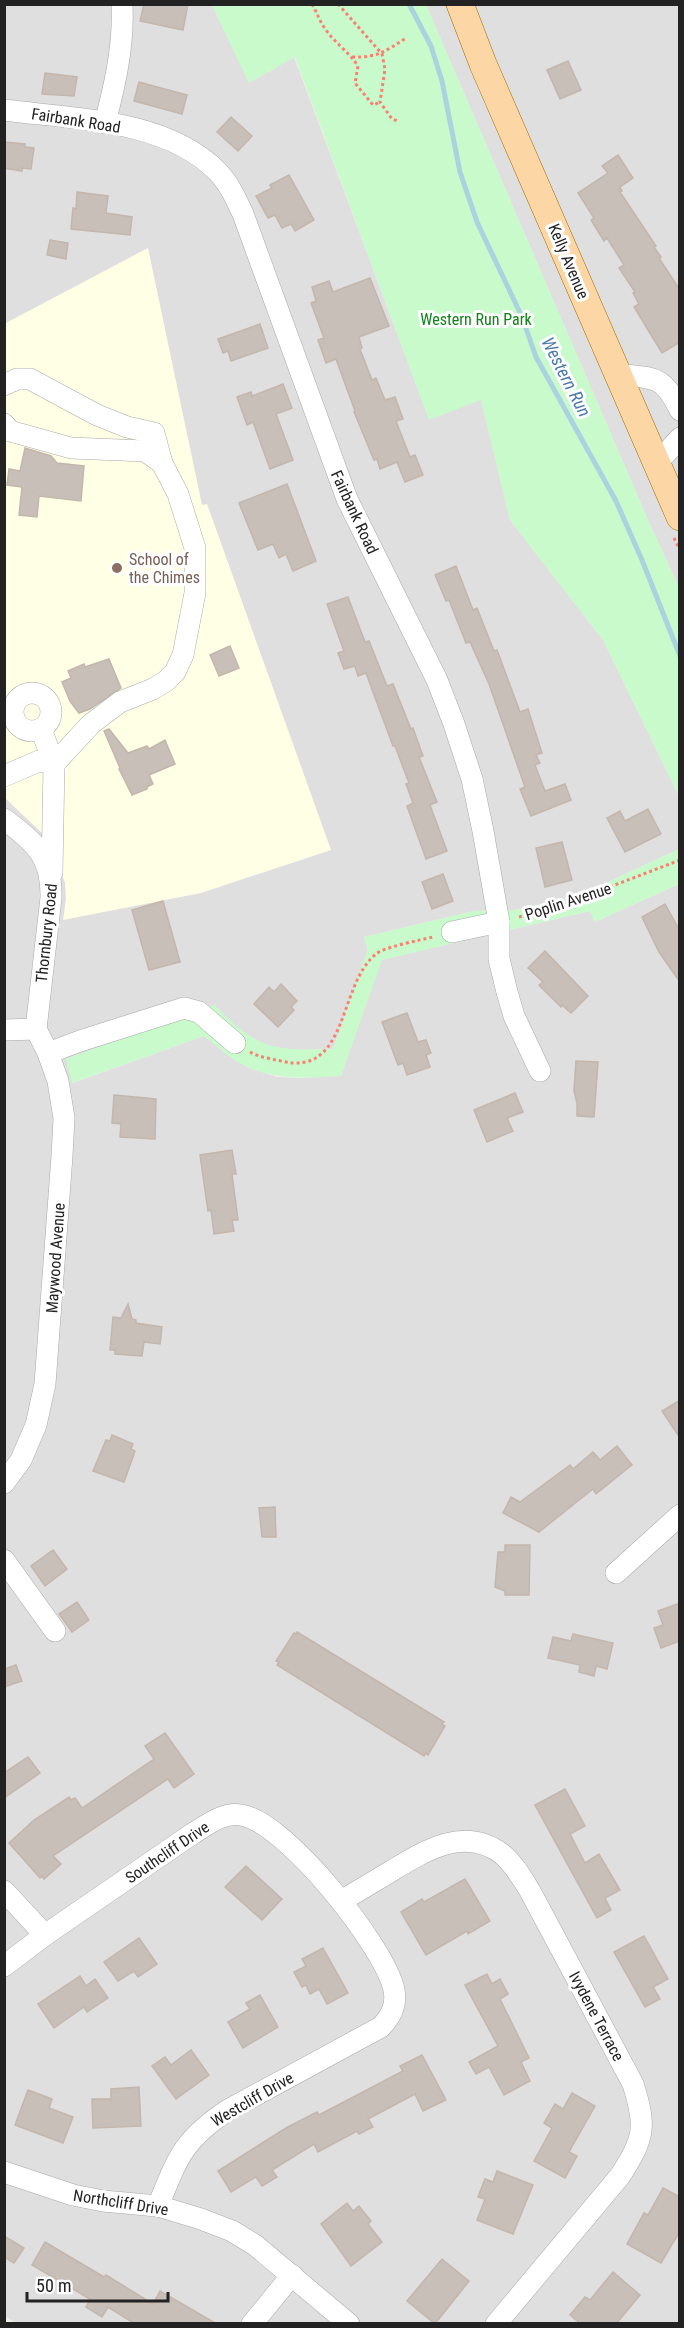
<svg xmlns="http://www.w3.org/2000/svg" width="684" height="2328" font-family="'Roboto Condensed',sans-serif">
  <style>
    .residential { fill: #e0dfdf }
    .education { fill: #ffffe5 }
    .park { fill: #c8facc }
    .lines { fill: none; stroke-linecap: round; stroke-linejoin: round }
    .stream { stroke: #aad3df; stroke-width: 5 }
    .building { fill: #c7bfb8; stroke: #c4b6ab; stroke-width: 1.5 }
    .minor-casing { stroke: #a9a9a9; stroke-width: 22 }
    .major-casing { stroke: #a06b00; stroke-width: 28 }
    .path { stroke: #fa8072; stroke-width: 3; stroke-dasharray: 3 3; stroke-linecap: butt }
    .minor { stroke: #fff; stroke-width: 21 }
    .major { stroke: #fcd6a4; stroke-width: 27 }
    .education-dot { fill: #8d6e63; stroke: #fff; stroke-width: 2 }
    .labels { text-anchor: middle; stroke-width: 6; stroke-linejoin: round; paint-order: stroke }
    .street-label { font-size: 16px; fill: #222; stroke: #fff }
    .park-label { font-size: 16px; fill: #0c8416; stroke: #fff }
    .education-label { font-size: 16px; fill: #785e54; stroke: #fff; text-anchor: start }
    .water-label { font-size: 18px; font-style: italic; fill: #4a7aab; stroke: #fff }
  </style>
  <rect width="100%" height="100%" fill="#f2efe9"/>
  <g class="residential">
    <polygon points="5,5 212,5 249,82 294,57 429,419 481,399 510,520 603,640 679,796 679,849 580,895 516,910 474,911 364,937 368,950 333,1049 292,1050 265,1045 247,1035 234,1025 66,1059 73,1083 204,1036 233,1059 249,1068 277,1077 300,1078 341,1076 381,960 590,911 595,922 679,884 679,2323 17,2324 5,2316"/>
    <polygon points="426,5 679,5 679,588 648,520"/>
  </g>
  <polygon class="education" points="148,248 202,505 207,504 331,850 201,893 63,920 66,899 65,883 57,861 43,834 5,798 4,324"/>
  <g class="park">
    <polygon points="212,5 426,5 648,520 679,588 679,796 603,640 510,520 481,400 429,420 295,57 249,83"/>
    <path d="M679 849V884L595 922 590 911 382 960 341 1076C304 1078 266 1081 233 1059 223 1052 214 1043 204 1036L72 1083 66 1059 214 1005C260 1050 271 1051 333 1049L368 950 364 937 474 911 516 910 580 895Z"/>
  </g>
  <g class="lines">
    <polyline class="stream" points="409,4 431,46 442,81 460,172 477,222 522,317 536,357 616,501 642,560 680,656"/>
  </g>
  <g class="building">
    <polygon points="144,4 188,4 183,30 140,21"/>
    <polygon points="568,61 581,90 560,99 547,70"/>
    <polygon points="45,73 77,77 74,96 42,94"/>
    <polygon points="139,82 187,95 182,114 134,101"/>
    <polygon points="231,117 252,136 238,151 217,132"/>
    <polygon points="4,142 25,144 25,147 34,148 31,169 22,168 22,171 4,168"/>
    <polygon points="618,155 633,178 620,187 622,191 620,192 656,246 654,247 661,257 659,258 680,290 680,342 662,353 634,307 639,304 633,293 635,292 619,268 624,265 607,238 604,241 591,220 594,218 578,193 608,173 602,166"/>
    <polygon points="289,175 314,220 295,231 291,224 282,228 275,215 268,218 256,196 272,188 270,185"/>
    <polygon points="77,192 108,196 106,213 132,217 130,235 71,229 73,208 76,209"/>
    <polygon points="50,240 68,243 66,259 47,255"/>
    <polygon points="370,278 389,326 359,337 362,348 360,349 372,380 376,378 385,400 395,397 403,419 396,421 410,457 415,455 423,475 405,482 397,462 380,469 377,459 374,460 354,412 355,411 336,359 326,363 318,340 324,338 311,303 316,301 312,287 329,281 333,292"/>
    <polygon points="260,324 268,348 231,361 228,351 223,353 218,339"/>
    <polygon points="283,384 292,408 276,414 293,460 270,469 253,422 247,425 237,397 251,392 252,396"/>
    <polygon points="25,448 51,456 57,463 84,466 81,501 39,496 37,517 19,515 22,487 7,485 9,469 20,471"/>
    <polygon points="287,484 316,561 293,571 286,554 279,558 273,544 258,550 239,503"/>
    <polygon points="456,566 473,610 477,608 494,651 497,650 520,712 528,709 542,753 536,755 540,763 535,765 545,791 565,784 571,800 531,816 520,789 525,787 489,684 470,642 466,643 449,600 446,601 435,575"/>
    <polygon points="348,597 365,642 369,641 387,686 393,684 411,729 413,728 423,756 419,757 437,802 430,805 447,851 426,859 407,806 413,803 406,784 409,783 395,746 393,746 366,673 358,676 355,666 344,669 338,653 344,651 327,604"/>
    <polygon points="230,646 239,668 219,676 210,655"/>
    <polygon points="109,659 121,688 90,709 79,713 70,701 62,682 71,678 68,671 84,664 85,667"/>
    <polygon points="109,729 128,753 147,746 149,749 165,740 175,764 149,775 153,784 147,787 147,789 132,795 119,769 120,768 104,731"/>
    <polygon points="648,809 661,834 625,852 607,818 620,811 625,821"/>
    <polygon points="562,842 572,880 545,887 536,848"/>
    <polygon points="443,874 453,901 432,909 422,882"/>
    <polygon points="163,901 180,962 149,970 132,910"/>
    <polygon points="665,904 680,931 680,982 659,952 642,917"/>
    <polygon points="545,951 588,996 571,1013 562,1005 561,1007 539,985 543,982 528,968"/>
    <polygon points="281,984 297,1001 291,1007 294,1010 278,1027 254,1004 269,987 274,992"/>
    <polygon points="407,1013 418,1042 426,1040 431,1053 426,1055 430,1067 407,1075 403,1063 398,1065 382,1022"/>
    <polygon points="576,1061 598,1062 594,1117 577,1116 577,1103 574,1091"/>
    <polygon points="515,1093 523,1112 507,1118 513,1131 487,1142 474,1110"/>
    <polygon points="114,1095 156,1099 155,1139 120,1137 121,1124 112,1123"/>
    <polygon points="232,1150 236,1174 232,1174 238,1220 232,1220 234,1231 214,1234 211,1210 208,1211 200,1155"/>
    <polygon points="128,1304 132,1319 136,1320 136,1323 162,1327 160,1344 144,1342 142,1356 115,1354 115,1350 110,1350 113,1317 121,1318"/>
    <polygon points="680,1400 680,1438 662,1411"/>
    <polygon points="112,1435 133,1444 131,1449 135,1451 124,1482 93,1471 106,1440 110,1441"/>
    <polygon points="617,1446 632,1465 596,1494 593,1489 539,1532 503,1513 511,1497 520,1502 570,1465 573,1469 593,1452 600,1460"/>
    <polygon points="275,1507 276,1537 262,1537 259,1508"/>
    <polygon points="505,1545 530,1545 529,1595 505,1595 505,1591 495,1587 498,1552 505,1552"/>
    <polygon points="53,1550 67,1569 45,1586 31,1566"/>
    <polygon points="77,1602 89,1620 72,1632 59,1614"/>
    <polygon points="680,1603 680,1641 661,1648 654,1628 663,1625 658,1611"/>
    <polygon points="297,1632 444,1722 442,1724 445,1726 428,1755 426,1753 424,1756 277,1665 279,1662 276,1661 294,1633 296,1634"/>
    <polygon points="573,1634 613,1643 607,1669 596,1666 594,1676 579,1672 580,1665 548,1658 553,1637 571,1641"/>
    <polygon points="16,1665 22,1681 4,1687 4,1669"/>
    <polygon points="165,1733 194,1774 174,1788 168,1779 53,1856 61,1864 44,1879 42,1876 40,1878 9,1843 34,1820 69,1797 71,1800 75,1798 82,1808 154,1759 145,1746"/>
    <polygon points="28,1757 40,1773 4,1798 4,1773"/>
    <polygon points="565,1789 585,1826 570,1834 585,1863 599,1854 620,1890 605,1898 611,1910 597,1918 535,1805"/>
    <polygon points="246,1866 282,1899 262,1920 225,1887"/>
    <polygon points="465,1879 490,1921 468,1934 467,1931 426,1955 401,1912 422,1899 424,1902"/>
    <polygon points="644,1936 668,1979 653,1987 660,1999 645,2007 614,1952"/>
    <polygon points="139,1938 157,1964 138,1977 134,1971 118,1981 104,1962"/>
    <polygon points="323,1948 348,1993 327,2004 319,1989 310,1994 306,1985 302,1987 294,1972 306,1966 302,1959"/>
    <polygon points="487,1974 492,1984 500,1979 508,1994 500,1999 529,2058 521,2062 530,2081 504,2095 489,2067 476,2074 469,2062 498,2046 465,1985"/>
    <polygon points="80,1976 86,1986 95,1979 108,1998 87,2012 84,2007 54,2028 38,2004"/>
    <polygon points="260,1995 278,2027 243,2048 228,2022 250,2009 246,2003"/>
    <polygon points="191,2050 209,2075 176,2099 152,2066 165,2057 171,2065"/>
    <polygon points="422,2055 446,2100 423,2111 415,2094 368,2119 373,2127 359,2134 357,2131 318,2152 314,2144 272,2170 277,2177 262,2186 256,2177 231,2192 218,2171 286,2128 317,2112 319,2115 403,2071 400,2066"/>
    <polygon points="139,2087 141,2126 93,2128 92,2099 111,2099 111,2089"/>
    <polygon points="28,2090 52,2099 49,2108 73,2117 63,2143 15,2125"/>
    <polygon points="572,2093 595,2106 569,2152 577,2156 565,2178 534,2161 552,2128 544,2123 555,2104 563,2109"/>
    <polygon points="497,2171 533,2185 513,2234 477,2220 485,2199 478,2197 485,2179 493,2182"/>
    <polygon points="663,2188 680,2197 680,2231 661,2263 627,2244 644,2213 648,2215"/>
    <polygon points="347,2203 353,2211 359,2206 371,2221 368,2224 382,2242 351,2266 321,2224"/>
    <polygon points="4,2236 24,2248 14,2263 4,2257"/>
    <polygon points="45,2242 104,2277 106,2275 153,2304 160,2291 217,2324 135,2324 108,2307 102,2317 86,2307 90,2299 32,2265"/>
    <polygon points="442,2259 469,2281 435,2324 407,2301"/>
    <polygon points="613,2272 640,2295 616,2324 581,2324 570,2315 585,2297 590,2300"/>
  </g>
  <g class="lines">
    <g class="minor-casing">
      <g id="minor">
        <path d="M4 110C73 119 165 119 217 171 229 183 236 199 243 214L347 499 437 680 454 724 472 779 483 831 499 922V959L507 992 514 1016 540 1071"/>
        <path d="M105 123C115 84 124 46 122 4"/>
        <path d="M618 374C655 379 662 374 680 410"/>
        <polyline points="4,385 17,379 30,379 97,415 127,427 154,433 162,463 178,494 195,548 195,593 183,655 175,672 166,681 153,689 120,702 91,724 54,764"/>
        <polyline points="4,424 10,431 71,448 145,451 162,463"/>
        <polyline points="656,464 680,438"/>
        <circle cx="32" cy="712" r="19"/>
        <polyline points="41,729 54,764 52,873"/>
        <polyline points="4,776 39,761 54,764"/>
        <path d="M4 819C36 843 52 857 51 898L36 1029"/>
        <polyline points="452,932 499,922"/>
        <polyline points="4,1030 36,1029"/>
        <polyline points="48,1053 80,1041 184,1008 199,1012 235,1043"/>
        <polyline points="4,1483 21,1460 36,1425 45,1384 62,1156 64,1118 58,1081 48,1053 36,1029"/>
        <polyline points="4,1560 55,1631"/>
        <polyline points="616,1573 680,1515"/>
        <polyline points="4,1891 45,1935"/>
        <path d="M341 1901C358 1891 375 1881 393 1870 426 1850 465 1826 502 1854 514 1864 522 1878 530 1891L633 2084C647 2128 644 2138 620 2176L496 2324"/>
        <path d="M4 1966 45 1935 192 1834C207 1825 223 1812 241 1815 285 1821 386 1948 394 1990 397 2006 391 2016 381 2027L228 2110C183 2140 178 2157 158 2206"/>
        <polyline points="4,2172 73,2195 103,2201 158,2206 201,2219 232,2231 255,2245 349,2324"/>
        <polyline points="252,2324 292,2275"/>
      </g>
    </g>
    <g class="major-casing">
      <polyline id="major" points="460,4 483,64 680,517"/>
    </g>
    <g class="path">
      <path d="M312 4C317 13 320 22 326 30 335 43 348 51 358 66L355 83 373 105 380 102"/>
      <polyline points="338,4 382,54 385,69 380,102 392,119 398,121"/>
      <path d="M352 57C377 58 386 51 406 38"/>
      <polyline points="674,538 680,550"/>
      <polyline points="519,917 555,908 680,860"/>
      <path d="M250 1052C259 1057 271 1059 281 1061 349 1078 338 984 376 954 384 947 421 940 433 937"/>
    </g>
    <use href="#minor" class="minor"/>
    <use href="#major" class="major"/>
  </g>
  <circle class="education-dot" cx="117" cy="568" r="6"/>
  <g class="labels">
    <g class="street-label">
      <text transform="translate(76 120) rotate(9)" y="6">Fairbank Road</text>
      <text transform="translate(569 261) rotate(67)" y="6">Kelly Avenue</text>
      <text transform="translate(355 512) rotate(65)" y="6">Fairbank Road</text>
      <text transform="translate(568 901) rotate(-18)" y="6">Poplin Avenue</text>
      <text transform="translate(46 933) rotate(-84)" y="6">Thornbury Road</text>
      <text transform="translate(55 1258) rotate(-86)" y="6">Maywood Avenue</text>
      <text transform="translate(167 1852) rotate(-34)" y="6">Southcliff Drive</text>
      <text transform="translate(597 2016) rotate(62)" y="6">Ivydene Terrace</text>
      <text transform="translate(252 2099) rotate(-30)" y="6">Westcliff Drive</text>
      <text transform="translate(121 2202) rotate(9)" y="6">Northcliff Drive</text>
    </g>
    <g class="park-label">
      <text x="476" y="325">Western Run Park</text>
    </g>
    <g class="education-label">
      <text x="129" y="565">School of<tspan x="129" dy="18">the Chimes</tspan></text>
    </g>
    <g class="water-label">
      <text transform="translate(566 377) rotate(63)" y="6">Western Run</text>
    </g>
  </g>
  <rect width="684" height="2328" fill="none" stroke="#222222" stroke-width="12"/>
  <path d="M27 2292v9h141v-9" fill="none" stroke="#222222" stroke-width="3"/>
  <text x="36" y="2292" font-size="18" fill="#222222" stroke="#ffffff" stroke-width="4.5" paint-order="stroke">50 m</text>
</svg>
